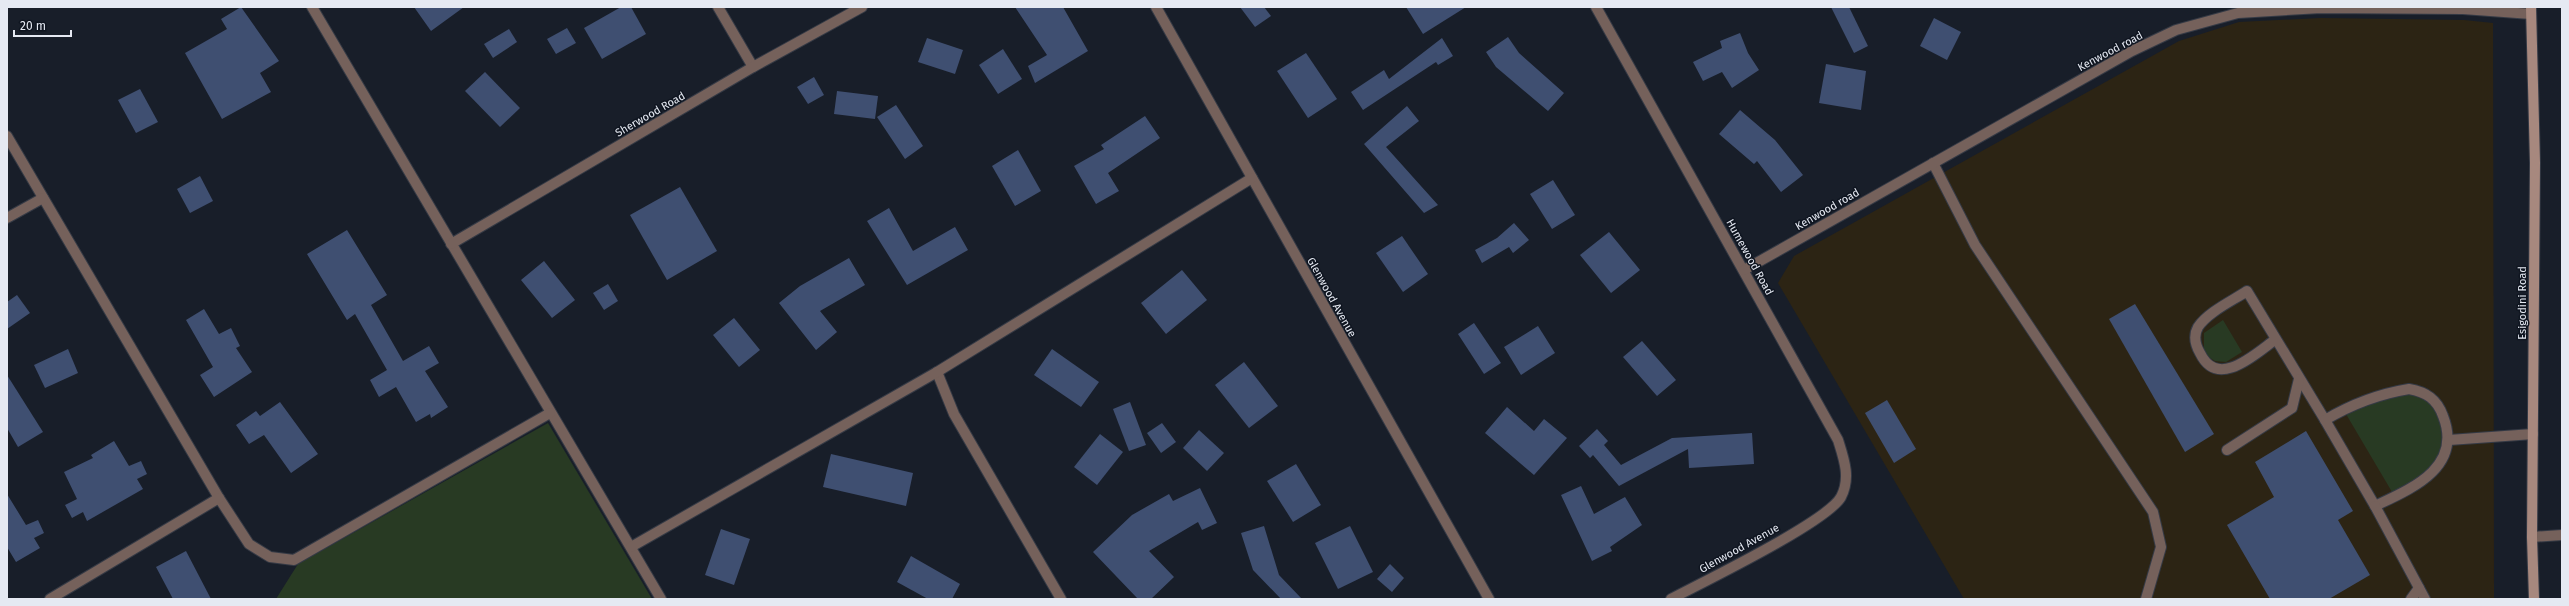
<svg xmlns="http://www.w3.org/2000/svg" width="2569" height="606" font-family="'Fira Sans',sans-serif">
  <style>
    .medical { fill: #2c2414 }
    .green { fill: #283a23 }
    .building { fill: #3f4f71 }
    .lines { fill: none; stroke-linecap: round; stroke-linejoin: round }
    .lane-casing { stroke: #353a45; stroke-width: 12 }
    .street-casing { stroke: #353a45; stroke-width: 12 }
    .secondary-casing { stroke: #353a45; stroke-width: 12 }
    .lane { stroke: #75615b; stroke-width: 10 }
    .street { stroke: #75615b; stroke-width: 10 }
    .secondary { stroke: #a7887e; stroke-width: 10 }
    .labels { text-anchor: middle; stroke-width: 3; stroke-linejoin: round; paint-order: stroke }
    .street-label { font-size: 11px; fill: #e5e9f2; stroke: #0f1520 }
  </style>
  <rect width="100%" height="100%" fill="#181e29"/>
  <polygon class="medical" points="2321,18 2464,20 2493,23 2494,599 1964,599 1778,283 1794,256 2179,41 2239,22"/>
  <g class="green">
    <polygon points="2223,320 2242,352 2226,362 2215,361 2204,354 2204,333"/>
    <polygon points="2425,392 2442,413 2444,456 2395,497 2343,409 2378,394"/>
    <polygon points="548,423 652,599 276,599 298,564"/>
  </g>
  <g class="building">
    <polygon points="241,7 279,61 260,73 271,92 222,119 185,53 227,29 221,19"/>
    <polygon points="414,7 464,7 431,31"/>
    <polygon points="621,7 631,7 646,34 602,59 584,28"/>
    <polygon points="1015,7 1063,7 1088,51 1035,83 1028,66 1047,55"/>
    <polygon points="1240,7 1264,7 1271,16 1255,27"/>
    <polygon points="1406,7 1466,7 1423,34"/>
    <polygon points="1831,7 1849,7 1868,46 1854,53"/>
    <polygon points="1934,18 1961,32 1947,60 1920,46"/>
    <polygon points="567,28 576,43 556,54 547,39"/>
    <polygon points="509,29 517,42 493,58 484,44"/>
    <polygon points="1740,33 1748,53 1759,70 1732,88 1722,72 1703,81 1693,62 1722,48 1720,41"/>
    <polygon points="1508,37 1519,53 1564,93 1548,111 1496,67 1486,52"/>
    <polygon points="927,38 963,50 955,74 918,62"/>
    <polygon points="1442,38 1453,56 1438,65 1436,62 1363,110 1351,92 1384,70 1389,79"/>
    <polygon points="1003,49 1022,79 998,94 979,65"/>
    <polygon points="1306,53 1337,99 1308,118 1277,71"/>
    <polygon points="1826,64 1866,71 1861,110 1819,103"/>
    <polygon points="485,72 520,108 500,127 465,91"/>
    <polygon points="814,77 824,95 808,104 797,87"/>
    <polygon points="140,89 158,122 136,133 118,100"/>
    <polygon points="837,91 878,96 875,119 834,114"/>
    <polygon points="896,105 923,146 905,159 877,117"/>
    <polygon points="1407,106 1419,121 1386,147 1438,205 1424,213 1364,144"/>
    <polygon points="1740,110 1775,140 1803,175 1781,192 1757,161 1754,164 1719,134"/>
    <polygon points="1145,116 1160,138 1108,173 1119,191 1096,204 1074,166 1104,149 1101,145"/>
    <polygon points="1018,150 1041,191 1015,206 992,166"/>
    <polygon points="200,176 213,201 190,213 177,189"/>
    <polygon points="1553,180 1575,215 1552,229 1530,194"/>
    <polygon points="680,187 717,251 667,280 630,215"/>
    <polygon points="889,208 913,251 955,227 968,250 907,285 867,221"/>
    <polygon points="1514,223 1529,240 1513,253 1509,247 1482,263 1475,250 1497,238"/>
    <polygon points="347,230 387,295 371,305 403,361 429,346 439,363 425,371 448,407 431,418 430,414 416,422 396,387 379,397 370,380 387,370 355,314 347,320 307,254"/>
    <polygon points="1609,232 1640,270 1611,293 1580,255"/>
    <polygon points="1402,236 1428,274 1403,292 1376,253"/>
    <polygon points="849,258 865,285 820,311 837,332 816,350 779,303 800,286"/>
    <polygon points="544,261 575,300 552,318 521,280"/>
    <polygon points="1182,270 1207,300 1166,334 1141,303"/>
    <polygon points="608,284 618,301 604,310 593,293"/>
    <polygon points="17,295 30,313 7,329 7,302"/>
    <polygon points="2135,304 2214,434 2185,452 2109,319"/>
    <polygon points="204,309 219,334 231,328 240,346 236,348 252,372 214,397 200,375 213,367 186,320"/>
    <polygon points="734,318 760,350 739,367 713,335"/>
    <polygon points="1474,323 1501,363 1484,374 1458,334"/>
    <polygon points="1538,326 1555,353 1521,375 1504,347"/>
    <polygon points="1642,341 1676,380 1657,396 1623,357"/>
    <polygon points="68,349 78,373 45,388 34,365"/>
    <polygon points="1052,349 1099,382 1081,407 1034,375"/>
    <polygon points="1244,362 1278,406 1249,428 1215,385"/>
    <polygon points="7,375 43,432 18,447 7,428"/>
    <polygon points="1887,400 1916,449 1894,463 1865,413"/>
    <polygon points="280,402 318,454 291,473 264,435 249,444 236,425 256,411 260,416"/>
    <polygon points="1130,402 1146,445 1129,451 1113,409"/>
    <polygon points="1507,407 1534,431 1544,419 1567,438 1534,475 1485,433"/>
    <polygon points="1162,423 1176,442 1161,453 1147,433"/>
    <polygon points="1597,429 1608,441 1604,445 1621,465 1672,438 1752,433 1754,464 1689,468 1688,449 1619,486 1593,455 1590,458 1579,446"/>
    <polygon points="1199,430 1224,453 1207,471 1183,448"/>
    <polygon points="2306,431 2353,511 2338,520 2370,575 2329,599 2270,599 2227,525 2274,497 2255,462"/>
    <polygon points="1100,434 1123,452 1097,485 1074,467"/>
    <polygon points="114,441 129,466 141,461 147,474 137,479 143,489 87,521 83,512 72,518 65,505 77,499 64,472 93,458 91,455"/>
    <polygon points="831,454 913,473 906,506 823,487"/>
    <polygon points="1296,464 1321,505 1293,522 1267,481"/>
    <polygon points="1581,486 1594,514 1625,497 1642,525 1610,547 1612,551 1592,561 1561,495"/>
    <polygon points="1200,488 1217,523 1202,530 1198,522 1149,551 1174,577 1151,599 1138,599 1093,552 1132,515 1169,494 1173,501"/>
    <polygon points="7,494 26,525 38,520 44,533 34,538 40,548 16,562 7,547"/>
    <polygon points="1264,526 1279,575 1302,599 1281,599 1253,570 1241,533"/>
    <polygon points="1350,526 1373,572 1338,589 1315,543"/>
    <polygon points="721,529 750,539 734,585 705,575"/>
    <polygon points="186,551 211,599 173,599 156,567"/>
    <polygon points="911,556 960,584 952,599 928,599 897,582"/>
    <polygon points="1390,564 1404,578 1392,592 1377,579"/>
  </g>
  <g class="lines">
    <g class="lane-casing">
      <g id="lane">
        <polyline points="1933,163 1975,245 2153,512 2161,547 2146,599"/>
        <path d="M2276 339 2247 291C2232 301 2208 312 2198 327 2193 336 2196 346 2200 353 2218 390 2255 354 2276 339L2325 420"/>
        <path d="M2409 389C2426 392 2437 399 2443 416 2463 467 2413 488 2375 506L2325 420C2352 404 2378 394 2409 389Z"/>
        <polyline points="2449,440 2533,434"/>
        <polyline points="2227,450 2292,408 2299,379"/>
        <polyline points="2375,506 2425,599"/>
        <polyline points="2411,599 2419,588"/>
      </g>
    </g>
    <g class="street-casing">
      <g id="street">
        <polyline points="312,7 661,599"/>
        <polyline points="718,7 753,67"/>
        <polyline points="1156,7 1489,599"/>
        <path d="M1596 7 1838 440C1844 459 1851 478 1841 497 1827 522 1703 582 1671 599"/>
        <polyline points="7,136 219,498 249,544 270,557 294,560 550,413"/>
        <polyline points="7,218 43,198"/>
        <polyline points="451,244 753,67 862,7"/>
        <polyline points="1744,270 2132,51 2176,30 2238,13 2321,8 2463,9 2531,14"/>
        <polyline points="937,372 954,414 1061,599"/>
        <polyline points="2532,537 2562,535"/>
        <polyline points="631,547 937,372 1252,178"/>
        <polyline points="50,599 219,498"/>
      </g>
    </g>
    <g class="secondary-casing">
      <polyline id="secondary" points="2531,7 2535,163 2532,537 2534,599"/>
    </g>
    <use href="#lane" class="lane"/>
    <use href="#street" class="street"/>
    <use href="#secondary" class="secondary"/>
  </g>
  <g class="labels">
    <g class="street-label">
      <text transform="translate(2110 51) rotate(-28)" y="4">Kenwood road</text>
      <text transform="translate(650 114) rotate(-30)" y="4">Sherwood Road</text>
      <text transform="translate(1827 209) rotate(-30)" y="4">Kenwood road</text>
      <text transform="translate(1750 257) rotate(61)" y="4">Humewood Road</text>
      <text transform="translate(1332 297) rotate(61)" y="4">Glenwood Avenue</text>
      <text transform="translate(2522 303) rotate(-90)" y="4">Esigodini Road</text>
      <text transform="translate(1739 548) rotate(-29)" y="4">Glenwood Avenue</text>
    </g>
  </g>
  <rect width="2569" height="606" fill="none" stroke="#e5e9f2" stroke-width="16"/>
  <path d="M14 30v6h57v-6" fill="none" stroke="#e5e9f2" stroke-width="2"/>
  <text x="20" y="30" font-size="12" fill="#e5e9f2" stroke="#0f1520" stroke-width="3" paint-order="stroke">20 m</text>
</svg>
